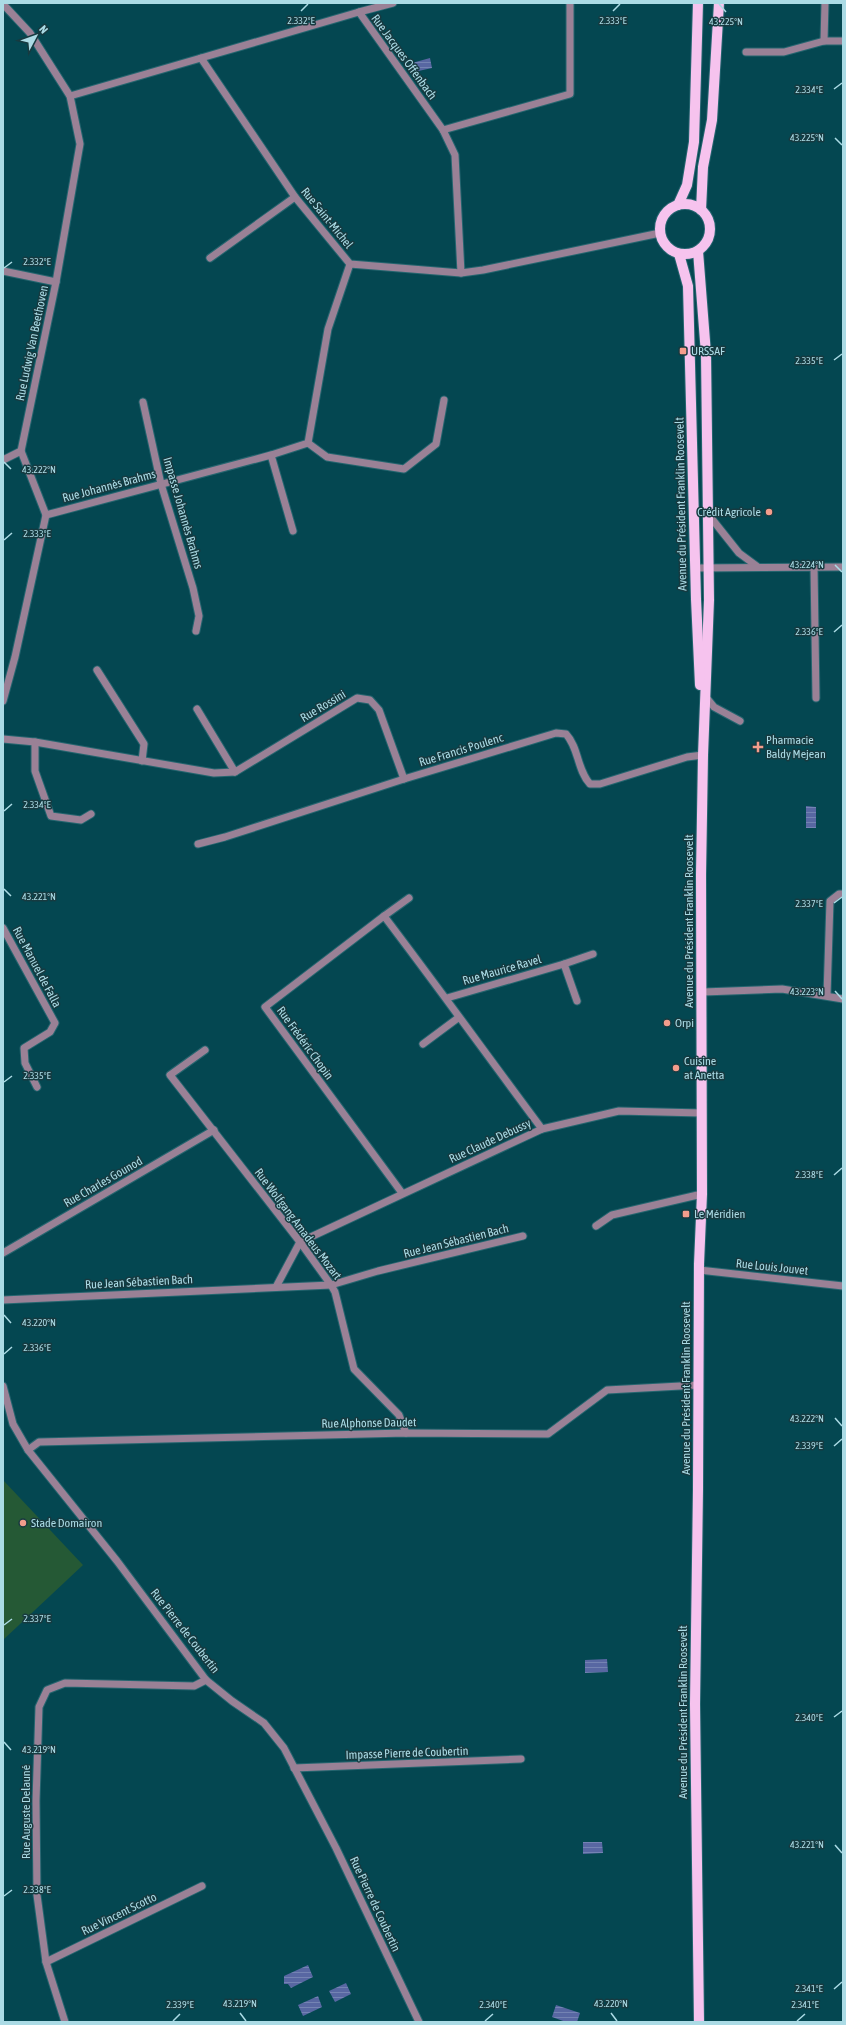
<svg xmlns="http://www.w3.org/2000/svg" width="846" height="2025" font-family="'Asap Condensed',sans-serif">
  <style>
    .garden { fill: #255935 }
    .water { fill: url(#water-rules) }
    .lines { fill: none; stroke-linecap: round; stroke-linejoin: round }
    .minor-casing { stroke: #25656f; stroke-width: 9 }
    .major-casing { stroke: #25656f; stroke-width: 12 }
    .minor { stroke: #9a8196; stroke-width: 7 }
    .major { stroke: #f6c3ee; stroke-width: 10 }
    .ticks { fill: none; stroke: #abdbe5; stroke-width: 1.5 }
    .poi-dot { fill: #f49d8c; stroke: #173a40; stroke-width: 1.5 }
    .labels { text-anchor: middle; stroke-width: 3; stroke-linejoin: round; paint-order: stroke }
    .street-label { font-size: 12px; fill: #abdbe5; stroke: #173a40 }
    .poi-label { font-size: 12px; fill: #abdbe5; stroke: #173a40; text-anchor: start }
    .ticks-label { font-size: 10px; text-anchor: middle; fill: #abdbe5; stroke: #173a40; stroke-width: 3; stroke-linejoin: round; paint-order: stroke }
  </style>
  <defs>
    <pattern id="water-rules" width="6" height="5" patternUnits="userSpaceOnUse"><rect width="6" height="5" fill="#5867a2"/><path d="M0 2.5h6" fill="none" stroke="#7483b3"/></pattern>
  </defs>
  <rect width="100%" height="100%" fill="#044751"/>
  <polygon class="garden" points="3,1480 83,1565 3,1640"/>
  <g class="water">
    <polygon points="430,58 432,68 414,72 412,63"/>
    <polygon points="806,806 816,807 816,828 806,828"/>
    <polygon points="607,1659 608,1672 585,1673 585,1660"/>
    <polygon points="583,1842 602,1842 603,1853 583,1854"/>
    <polygon points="308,1965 313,1977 291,1988 288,1984 284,1984 284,1976"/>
    <polygon points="346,1983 351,1994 335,2002 329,1991"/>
    <polygon points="318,1996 322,2007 303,2016 298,2005"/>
    <polygon points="556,2005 580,2013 577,2022 566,2022 552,2017"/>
  </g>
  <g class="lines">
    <g class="minor-casing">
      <g id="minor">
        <polyline points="3,4 30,33 70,96 80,144 56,282 21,451 46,515 15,657 3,701"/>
        <polyline points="359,12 393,3"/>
        <polyline points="824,41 825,3"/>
        <polyline points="746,52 784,52 824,41 843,41"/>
        <polyline points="201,58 359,12 443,130 455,155 461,273"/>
        <polyline points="70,96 201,58 295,197 350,264 461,273 483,270 660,233"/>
        <polyline points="443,130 570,94 570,3"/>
        <polyline points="210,258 295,197"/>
        <polyline points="3,271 56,282"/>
        <polyline points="143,402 161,484 193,588 199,616 196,631"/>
        <polyline points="308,443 327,457 404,469 436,444 444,400"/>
        <polyline points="271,455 293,531"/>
        <polyline points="3,460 21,451"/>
        <polyline points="708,514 739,553 758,567"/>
        <polyline points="46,515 271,455 308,443 328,329 350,264"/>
        <polyline points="814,567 816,698"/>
        <polyline points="696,568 843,567"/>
        <polyline points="97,670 144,744 142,761"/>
        <polyline points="705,696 714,707 740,721"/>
        <polyline points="197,709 235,772"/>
        <polyline points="3,739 35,742 214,773 235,772 357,698 370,700 379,710 404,779"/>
        <polyline points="35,742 35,771 51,816 81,820 91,814"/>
        <path d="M198 844 225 837 404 779 556 733 566 734C579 748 577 770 590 784H600L687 757 703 755"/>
        <polyline points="384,916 409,898"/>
        <polyline points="3,928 55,1023 50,1032 24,1048 25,1063 37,1087"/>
        <polyline points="564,964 593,954"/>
        <polyline points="703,992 782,989 843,999"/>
        <polyline points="827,995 830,901 839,894 843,894"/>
        <polyline points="447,998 564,964 577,1001"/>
        <polyline points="423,1044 458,1018"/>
        <polyline points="205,1050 170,1075 300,1242 331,1285 335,1292 354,1369 399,1415 406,1433"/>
        <path d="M402 1193 265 1007 384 916C438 987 489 1058 542 1129"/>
        <polyline points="596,1226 612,1215 702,1194"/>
        <polyline points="3,1253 214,1130"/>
        <polyline points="699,1270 843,1286"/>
        <polyline points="276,1287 300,1242 542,1129 619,1111 702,1113"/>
        <polyline points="3,1300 331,1285 378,1271 523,1236"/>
        <polyline points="3,1386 13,1424 28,1450 117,1561 206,1680 232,1701 264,1723 284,1748 336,1848 419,2022"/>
        <polyline points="28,1450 39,1442 406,1433 548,1434 607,1390 699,1385"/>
        <polyline points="294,1768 521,1759"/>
        <polyline points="46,1962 202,1886"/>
        <polyline points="65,2022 46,1962 37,1895 36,1801 39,1707 47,1690 65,1683 194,1686 206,1680"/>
      </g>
    </g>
    <g class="major-casing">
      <g id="major">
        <circle cx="685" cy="229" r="25"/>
        <polyline points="678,205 687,185 694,142 698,3"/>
        <polyline points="701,210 703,167 712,120 719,3"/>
        <polyline points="698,251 706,354 709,600 703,755 701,875 702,1194 699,1264 698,1489 695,1704 699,2022"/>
        <polyline points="679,254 688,286 696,599 700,685"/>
      </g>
    </g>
    <use href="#minor" class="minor"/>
    <use href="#major" class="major"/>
  </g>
  <path class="ticks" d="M719 4 726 12M301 11 308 4M613 11 620 4M834 89 842 83M835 138 842 145M4 268 12 262M834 360 842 354M4 462 11 469M4 540 12 533M835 565 842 572M834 632 842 625M4 811 12 804M4 889 11 896M834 903 842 897M835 991 842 999M4 1082 12 1076M834 1175 842 1168M4 1315 11 1323M4 1354 12 1347M835 1418 842 1426M834 1446 842 1439M4 1625 12 1619M834 1717 842 1711M4 1742 11 1750M835 1845 842 1853M4 1896 12 1890M834 1989 842 1982M240 2013 246 2021M611 2013 617 2021M173 2021 180 2014M485 2021 493 2014M797 2021 805 2014"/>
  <g class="poi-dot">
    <rect x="679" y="347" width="8" height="8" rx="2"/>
    <circle cx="769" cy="512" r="4"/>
    <path d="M756 741h4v4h4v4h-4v4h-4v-4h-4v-4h4z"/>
    <circle cx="667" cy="1023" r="4"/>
    <circle cx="676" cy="1068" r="4"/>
    <rect x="682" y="1210" width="8" height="8" rx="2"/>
    <circle cx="23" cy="1523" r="4"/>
  </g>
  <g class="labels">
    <g class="street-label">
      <text transform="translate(404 57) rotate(54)" y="4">Rue Jacques Offenbach</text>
      <text transform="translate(327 218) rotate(51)" y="4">Rue Saint-Michel</text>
      <text transform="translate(32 343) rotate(-78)" y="4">Rue Ludwig Van Beethoven</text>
      <text transform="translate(109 486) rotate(-15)" y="4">Rue Johannès Brahms</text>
      <text transform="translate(681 504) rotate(-91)" y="4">Avenue du Président Franklin Roosevelt</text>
      <text transform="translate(183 513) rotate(74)" y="4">Impasse Johannès Brahms</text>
      <text transform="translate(323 706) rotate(-31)" y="4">Rue Rossini</text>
      <text transform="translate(461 750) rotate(-17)" y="4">Rue Francis Poulenc</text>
      <text transform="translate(689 921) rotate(-90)" y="4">Avenue du Président Franklin Roosevelt</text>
      <text transform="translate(37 967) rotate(62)" y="4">Rue Manuel de Falla</text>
      <text transform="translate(502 970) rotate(-16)" y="4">Rue Maurice Ravel</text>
      <text transform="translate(305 1043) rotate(54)" y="4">Rue Frédéric Chopin</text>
      <text transform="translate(490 1141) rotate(-25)" y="4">Rue Claude Debussy</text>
      <text transform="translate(103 1182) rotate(-30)" y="4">Rue Charles Gounod</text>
      <text transform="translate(298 1224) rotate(53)" y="4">Rue Wolfgang Amadeus Mozart</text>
      <text transform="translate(456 1241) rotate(-14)" y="4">Rue Jean Sébastien Bach</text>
      <text transform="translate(772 1267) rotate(6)" y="4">Rue Louis Jouvet</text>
      <text transform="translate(139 1282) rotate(-3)" y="4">Rue Jean Sébastien Bach</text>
      <text transform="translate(686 1388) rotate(-90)" y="4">Avenue du Président Franklin Roosevelt</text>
      <text transform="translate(369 1423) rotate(-1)" y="4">Rue Alphonse Daudet</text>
      <text transform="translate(185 1631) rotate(52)" y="4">Rue Pierre de Coubertin</text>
      <text transform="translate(683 1712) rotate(-90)" y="4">Avenue du Président Franklin Roosevelt</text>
      <text transform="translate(407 1753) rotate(-2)" y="4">Impasse Pierre de Coubertin</text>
      <text transform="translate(26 1812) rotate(-90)" y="4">Rue Auguste Delauné</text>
      <text transform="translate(375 1904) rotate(65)" y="4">Rue Pierre de Coubertin</text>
      <text transform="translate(119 1914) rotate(-26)" y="4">Rue Vincent Scotto</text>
    </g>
    <g class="poi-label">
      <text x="691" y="355">URSSAF</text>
      <text x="761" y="516" text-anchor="end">Crédit Agricole</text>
      <text x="766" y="744">Pharmacie<tspan x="766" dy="14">Baldy Mejean</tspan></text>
      <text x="675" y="1027">Orpi</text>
      <text x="684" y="1065">Cuisine<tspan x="684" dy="14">at Anetta</tspan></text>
      <text x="694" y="1218">Le Méridien</text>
      <text x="31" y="1527">Stade Domairon</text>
    </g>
  </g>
  <g class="ticks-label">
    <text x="301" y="24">2.332°E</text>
    <text x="613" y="24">2.333°E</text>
    <text x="726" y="25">43.225°N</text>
    <text x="809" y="93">2.334°E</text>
    <text x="807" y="141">43.225°N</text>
    <text x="37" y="265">2.332°E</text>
    <text x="809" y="364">2.335°E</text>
    <text x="39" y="473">43.222°N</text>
    <text x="37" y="537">2.333°E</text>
    <text x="807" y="568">43.224°N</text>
    <text x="809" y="635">2.336°E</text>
    <text x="37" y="808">2.334°E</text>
    <text x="39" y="900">43.221°N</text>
    <text x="809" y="907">2.337°E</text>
    <text x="807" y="995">43.223°N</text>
    <text x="37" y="1079">2.335°E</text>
    <text x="809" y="1178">2.338°E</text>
    <text x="39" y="1326">43.220°N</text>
    <text x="37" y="1351">2.336°E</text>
    <text x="807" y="1422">43.222°N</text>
    <text x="809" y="1449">2.339°E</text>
    <text x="37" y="1622">2.337°E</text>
    <text x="809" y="1721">2.340°E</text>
    <text x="39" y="1753">43.219°N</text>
    <text x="807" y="1848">43.221°N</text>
    <text x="37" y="1893">2.338°E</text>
    <text x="809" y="1992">2.341°E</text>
    <text x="240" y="2007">43.219°N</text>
    <text x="611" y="2007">43.220°N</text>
    <text x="180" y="2008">2.339°E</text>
    <text x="493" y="2008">2.340°E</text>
    <text x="805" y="2008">2.341°E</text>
  </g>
  <rect width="846" height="2025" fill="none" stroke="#abdbe5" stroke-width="8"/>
  <g transform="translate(36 36) rotate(49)" stroke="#173a40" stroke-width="3" paint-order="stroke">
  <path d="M0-3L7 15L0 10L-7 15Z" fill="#abdbe5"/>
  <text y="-6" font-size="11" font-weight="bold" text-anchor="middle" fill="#abdbe5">N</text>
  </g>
</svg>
